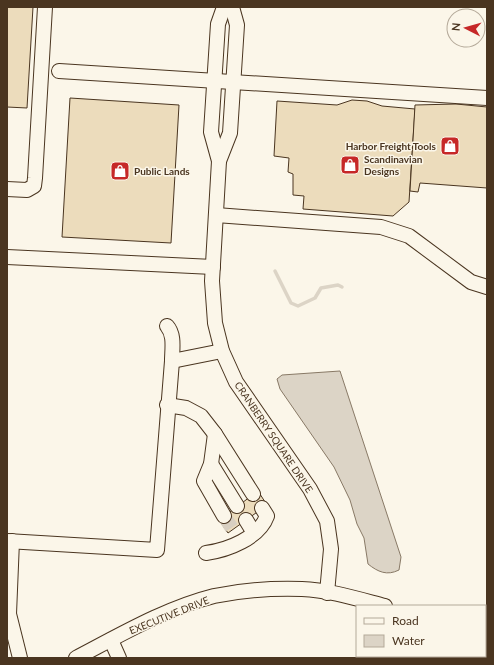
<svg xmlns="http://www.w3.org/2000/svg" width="494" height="665" font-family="Lato,sans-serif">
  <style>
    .water { fill: #dcd4c6; stroke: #887966 }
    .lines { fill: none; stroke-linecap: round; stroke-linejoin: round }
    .stream { stroke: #dcd4c6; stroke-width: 3.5 }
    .building { fill: #ecdcbc; stroke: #4a3520 }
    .minor-tunnel { stroke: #d8cfc1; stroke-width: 14; stroke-dasharray: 14 7; stroke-linecap: butt }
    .minor-casing { stroke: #4a3520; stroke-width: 16 }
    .minor { stroke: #fbf6e9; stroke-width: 14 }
    .labels { text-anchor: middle; stroke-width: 3; stroke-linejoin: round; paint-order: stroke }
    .poi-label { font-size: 10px; font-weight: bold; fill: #4a3520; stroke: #fbf6e9; text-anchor: start }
    .street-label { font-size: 10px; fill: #4a3520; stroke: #fbf6e9 }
  </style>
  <rect width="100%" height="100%" fill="#fbf6e9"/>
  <path class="water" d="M340 371 401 557 399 570C387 576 378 572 368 564L364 538 357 524 350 500 334 467 280 389 277 379 282 375Z"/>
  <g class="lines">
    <polyline class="stream" points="275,271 291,303 298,306 315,298 321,288 338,285 342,287"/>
  </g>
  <g class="building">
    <polygon points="7,7 33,7 27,108 7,107"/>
    <polygon points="70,98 179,105 171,243 62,237"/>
    <polygon points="352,100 367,101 382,106 415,109 409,202 393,216 303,209 304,196 293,195 293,174 288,172 289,158 274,156 277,101 337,105"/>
    <polygon points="456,104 487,107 487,188 420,183 418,192 410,191 415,105"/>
    <polygon points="258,491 267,505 228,533 219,520"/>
  </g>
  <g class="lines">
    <polyline class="minor-tunnel" points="224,516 233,530"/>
    <g class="minor-casing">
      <g id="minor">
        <polyline points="224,7 218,24 211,132 219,161 212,281 215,323 222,351 236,382 310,489 327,521 331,549 327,593"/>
        <polyline points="59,71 487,98"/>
        <polyline points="219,161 230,133 237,25 232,7"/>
        <polyline points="7,189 27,190 34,186 35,178 45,7"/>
        <polyline points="216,215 381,227 409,236 471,282 487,287"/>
        <polyline points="7,257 213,267"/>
        <polyline points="172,361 222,351"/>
        <polyline points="167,405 186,408 201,416 215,434 253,494"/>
        <polyline points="215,434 211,464 204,481 224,516"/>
        <polyline points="211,464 237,506"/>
        <polyline points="246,520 254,533"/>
        <path d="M7 541 157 550 172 361C172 349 175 335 167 326"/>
        <polyline points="12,541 9,614 20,658"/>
        <path d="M206 553C228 550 259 538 267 516L262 508"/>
        <polyline points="485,628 487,629"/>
        <polyline points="111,640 119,658"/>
        <path d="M76 658C120 635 166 608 214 596 243 590 272 588 302 589 329 590 358 599 385 606"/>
      </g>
    </g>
    <use href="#minor" class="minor"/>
  </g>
  <defs>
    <g id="shop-square" transform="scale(1)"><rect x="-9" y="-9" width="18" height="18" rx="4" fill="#c62828" stroke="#fbf6e9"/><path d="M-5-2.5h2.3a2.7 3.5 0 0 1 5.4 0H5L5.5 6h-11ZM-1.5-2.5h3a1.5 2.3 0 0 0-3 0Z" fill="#fff"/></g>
  </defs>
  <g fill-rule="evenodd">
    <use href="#shop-square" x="450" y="146"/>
    <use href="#shop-square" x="350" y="165"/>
    <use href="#shop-square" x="120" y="171"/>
  </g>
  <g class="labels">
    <g class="poi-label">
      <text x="436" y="150" text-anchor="end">Harbor Freight Tools</text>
      <text x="364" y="163">Scandinavian<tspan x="364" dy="12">Designs</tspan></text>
      <text x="134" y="175">Public Lands</text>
    </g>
    <g class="street-label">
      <text transform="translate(274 437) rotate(56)" y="4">CRANBERRY SQUARE DRIVE</text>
      <text transform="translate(169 615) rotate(-22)" y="4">EXECUTIVE DRIVE</text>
    </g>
  </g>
  <rect width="494" height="665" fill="none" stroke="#4a3520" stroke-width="16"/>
  <rect x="356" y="605" width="130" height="52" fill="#fbf6e9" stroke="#b4a999"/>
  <rect x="364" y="618" width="20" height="6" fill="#fbf6e9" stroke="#b4a999"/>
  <text x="392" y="625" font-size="12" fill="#4a3520">Road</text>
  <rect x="364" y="635" width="20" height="12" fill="#dcd4c6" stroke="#b4a999"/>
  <text x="392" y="645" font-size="12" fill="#4a3520">Water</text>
  <g transform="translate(466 28) rotate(276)"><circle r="19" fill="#fbf6e9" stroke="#b4a999"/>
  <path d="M0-3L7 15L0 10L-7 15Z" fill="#c62828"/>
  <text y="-6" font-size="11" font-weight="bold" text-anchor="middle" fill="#4a3520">N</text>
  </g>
</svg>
